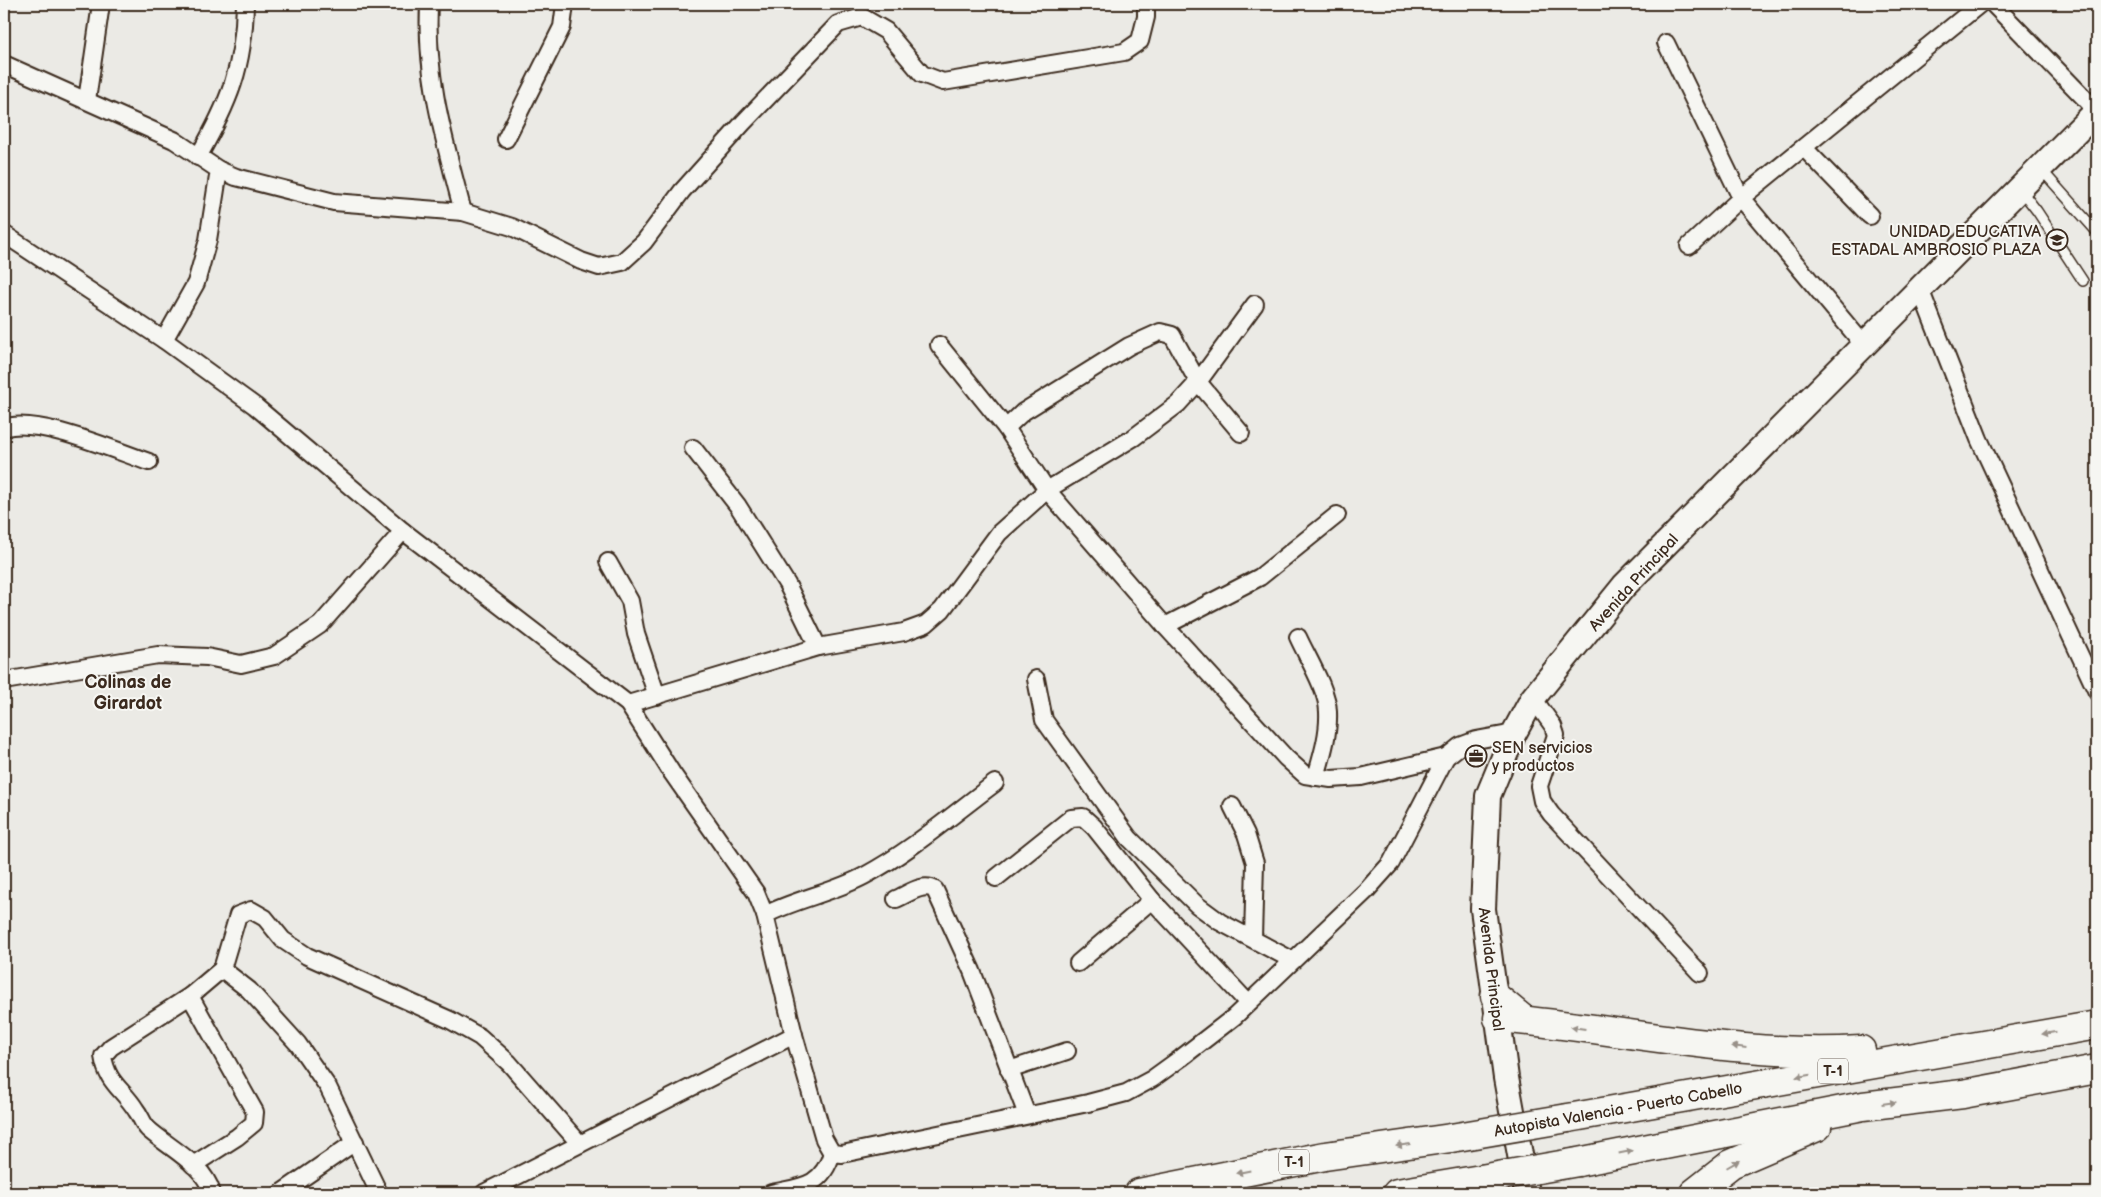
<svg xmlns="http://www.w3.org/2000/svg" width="2101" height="1197" font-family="'Balsamiq Sans',sans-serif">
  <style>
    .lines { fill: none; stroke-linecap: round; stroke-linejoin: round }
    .lane-casing { stroke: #3b2a1e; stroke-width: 12 }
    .street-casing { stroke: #3b2a1e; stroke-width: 20 }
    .secondary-casing { stroke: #3b2a1e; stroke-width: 28 }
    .highway-casing { stroke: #3b2a1e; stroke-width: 31 }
    .lane { stroke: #f6f6f2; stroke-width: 9 }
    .street { stroke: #f6f6f2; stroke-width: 16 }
    .secondary { stroke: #f6f6f2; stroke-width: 24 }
    .highway { stroke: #f6f6f2; stroke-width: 28 }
    .highway-bridge-casing { stroke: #3b2a1e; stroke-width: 31; stroke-linecap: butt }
    .highway-bridge { stroke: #f6f6f2; stroke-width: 28 }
    .oneway { fill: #989088 }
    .labels { text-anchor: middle; stroke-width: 4; stroke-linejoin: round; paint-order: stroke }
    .shield { fill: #f6f6f2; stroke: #73675e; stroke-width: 1 }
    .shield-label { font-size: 15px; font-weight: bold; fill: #3b2a1e }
    .poi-label { font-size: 16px; fill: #3b2a1e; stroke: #f6f6f2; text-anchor: end }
    .street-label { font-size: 16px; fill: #3b2a1e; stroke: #f6f6f2 }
    .neighbourhood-label { font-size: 18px; font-weight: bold; fill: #3b2a1e; stroke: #f6f6f2 }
  </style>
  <rect width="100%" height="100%" fill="#ebeae5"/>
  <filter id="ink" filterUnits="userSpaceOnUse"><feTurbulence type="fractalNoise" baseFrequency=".02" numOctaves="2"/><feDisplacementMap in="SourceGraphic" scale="10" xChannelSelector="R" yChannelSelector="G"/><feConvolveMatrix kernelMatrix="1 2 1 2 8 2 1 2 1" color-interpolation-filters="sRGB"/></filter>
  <g filter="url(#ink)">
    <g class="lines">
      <g class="lane-casing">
        <g id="lane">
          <polyline points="2040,168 2097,232"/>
          <polyline points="2020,189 2037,211 2083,281"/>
        </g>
      </g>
      <g class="street-casing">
        <g id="street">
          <path d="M429 4C425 77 445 142 463 212"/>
          <polyline points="1993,4 2097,111"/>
          <polyline points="1666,43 1741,198 1689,246"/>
          <polyline points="4,64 174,140 219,170 236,177 334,202 463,212 512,227 581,261 599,267 622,262 644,242 682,191 743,123 838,24 862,17 886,31 922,74 943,82 1124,52 1140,41 1146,17 1146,4"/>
          <polyline points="87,100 101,4"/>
          <polyline points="506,139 562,27 565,4"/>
          <polyline points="1804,148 1870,216"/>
          <path d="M198 157C229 103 244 67 245 4"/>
          <polyline points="4,234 164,340 255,406 403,531 628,704 672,773 756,893 765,915 794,1035 824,1139 832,1153 842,1154 1088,1103 1126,1093 1152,1079 1181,1058 1234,1017 1366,891 1391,863 1446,757"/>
          <polyline points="1920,289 1979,439 2097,692"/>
          <polyline points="164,340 196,283 208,240 219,170"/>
          <polyline points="939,345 1006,428 1047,490 1165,626 1286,758 1305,775 1331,779 1361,777 1446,757 1460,746 1476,740 1514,733"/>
          <polyline points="1864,345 1741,198 1980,4"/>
          <path d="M4 428C36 416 116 451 149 462"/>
          <polyline points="1241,433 1198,382 1255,304"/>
          <polyline points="693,448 738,506 787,584 818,647"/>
          <polyline points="608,562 630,601 636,634 657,696"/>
          <polyline points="1165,626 1260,577 1337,515"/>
          <path d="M1298 637C1307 657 1328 691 1328 712 1329 734 1322 756 1316 777"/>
          <polyline points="1036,679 1044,720 1129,838 1197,905 1220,922 1292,960"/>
          <polyline points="4,681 158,655 207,657 241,664 274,656 320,625 403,531"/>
          <polyline points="1533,698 1553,726 1556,735 1539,786 1542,801 1551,814 1700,973"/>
          <polyline points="628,704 818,647 904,632 926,624 942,610 999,533 1047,490 1133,438 1178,404 1198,382 1172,335 1160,332 1129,346 1023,412 1006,428"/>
          <polyline points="1232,806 1246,834 1255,863 1253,938"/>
          <polyline points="996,878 1071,818 1083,817 1094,827 1152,900 1248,1003"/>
          <path d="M896 899C908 894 923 882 935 890L972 971 1027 1115"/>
          <path d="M765 915C796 899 832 893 864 876 911 851 952 815 995 783"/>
          <polyline points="1078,963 1152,900"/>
          <polyline points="222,969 249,990 298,1044 328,1087 379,1193"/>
          <polyline points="190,996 255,1112 254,1123 237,1137 193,1165"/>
          <polyline points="1009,1070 1067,1051"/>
          <path d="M212 1193C204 1164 169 1148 148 1129 142 1123 141 1116 136 1110 122 1088 107 1083 103 1056L111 1047 190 996 222 969 238 915 251 910 265 918 283 940 307 956 450 1020 480 1037 509 1063 580 1144"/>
          <polyline points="281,1193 355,1142"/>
          <polyline points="484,1193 794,1035"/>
          <path d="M771 1193C801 1187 822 1187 832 1153"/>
        </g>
      </g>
      <g class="secondary-casing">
        <polyline id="secondary" points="1527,1193 1506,1078 1483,909 1488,796 1514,733 1533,698 1624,586 2097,111"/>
      </g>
      <g class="highway-casing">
        <g id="highway">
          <polyline points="1495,996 1524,1020"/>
          <path d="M1498 1018C1619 1028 1739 1058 1861 1050"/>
          <polyline points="1568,1118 2097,1025"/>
          <polyline points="1578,1162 1863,1106 1963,1094 2097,1069"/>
          <polyline points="1139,1193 1325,1156 1451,1138"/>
          <polyline points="1397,1193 1481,1179"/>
          <polyline points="1694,1193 1731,1164 1817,1127"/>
        </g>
      </g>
      <use href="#lane" class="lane"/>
      <use href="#street" class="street"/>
      <use href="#secondary" class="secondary"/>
      <use href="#highway" class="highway"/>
      <g class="highway-bridge-casing">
        <g id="highway-bridge">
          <polyline points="1451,1138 1568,1118"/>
          <polyline points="1481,1179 1578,1162"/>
        </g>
      </g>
      <use href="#highway-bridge" class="highway-bridge"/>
    </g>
    <defs><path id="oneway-solid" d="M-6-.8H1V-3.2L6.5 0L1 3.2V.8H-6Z" transform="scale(1.25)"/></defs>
    <g class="oneway">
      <use href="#oneway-solid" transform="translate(1578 1028) rotate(-172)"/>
      <use href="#oneway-solid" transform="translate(2049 1033) rotate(171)"/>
      <use href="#oneway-solid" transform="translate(1739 1047) rotate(-173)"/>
      <use href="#oneway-solid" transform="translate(1803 1076) rotate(170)"/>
      <use href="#oneway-solid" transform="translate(1889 1103) rotate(-7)"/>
      <use href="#oneway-solid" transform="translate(1403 1145) rotate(172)"/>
      <use href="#oneway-solid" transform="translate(1626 1152) rotate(-11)"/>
      <use href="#oneway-solid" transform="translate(1733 1164) rotate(-30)"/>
      <use href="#oneway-solid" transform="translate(1243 1172) rotate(169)"/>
    </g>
  </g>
  <defs>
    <g id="school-ring" transform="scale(1.125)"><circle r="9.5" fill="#f6f6f2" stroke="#3b2a1e" stroke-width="1.5"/><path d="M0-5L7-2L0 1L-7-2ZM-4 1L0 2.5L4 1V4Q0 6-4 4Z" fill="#3b2a1e"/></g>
    <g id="office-ring" transform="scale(1.125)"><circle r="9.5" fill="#f6f6f2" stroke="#3b2a1e" stroke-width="1.5"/><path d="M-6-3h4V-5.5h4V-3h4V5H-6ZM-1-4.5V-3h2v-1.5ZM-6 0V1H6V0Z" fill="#3b2a1e"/></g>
  </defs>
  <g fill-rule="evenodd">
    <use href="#school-ring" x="2057" y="240"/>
    <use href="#office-ring" x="1476" y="756"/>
  </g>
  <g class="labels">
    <g class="shield">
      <rect x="1818" y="1058.5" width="30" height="25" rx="4"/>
      <rect x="1279" y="1149.5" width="30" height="25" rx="4"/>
    </g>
    <g class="shield-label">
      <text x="1833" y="1076">T-1</text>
      <text x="1294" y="1167">T-1</text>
    </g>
    <g class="poi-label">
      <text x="2041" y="237">UNIDAD EDUCATIVA<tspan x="2041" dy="18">ESTADAL AMBROSIO PLAZA</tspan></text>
      <text x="1492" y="753" text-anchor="start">SEN servicios<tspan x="1492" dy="18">y productos</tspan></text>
    </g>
    <g class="street-label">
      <text transform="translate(1633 582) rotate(-48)" y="6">Avenida Principal</text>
      <text transform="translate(1492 969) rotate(83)" y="6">Avenida Principal</text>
      <text transform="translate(1618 1109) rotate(-10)" y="6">Autopista Valencia - Puerto Cabello</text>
    </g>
    <g class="neighbourhood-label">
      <text x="128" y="688">Colinas de<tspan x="128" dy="21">Girardot</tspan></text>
    </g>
  </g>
  <rect width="2101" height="1197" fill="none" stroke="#f6f6f2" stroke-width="20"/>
  <rect x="10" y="10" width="2081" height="1177" fill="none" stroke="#3b2a1e" stroke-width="2" filter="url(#ink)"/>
</svg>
